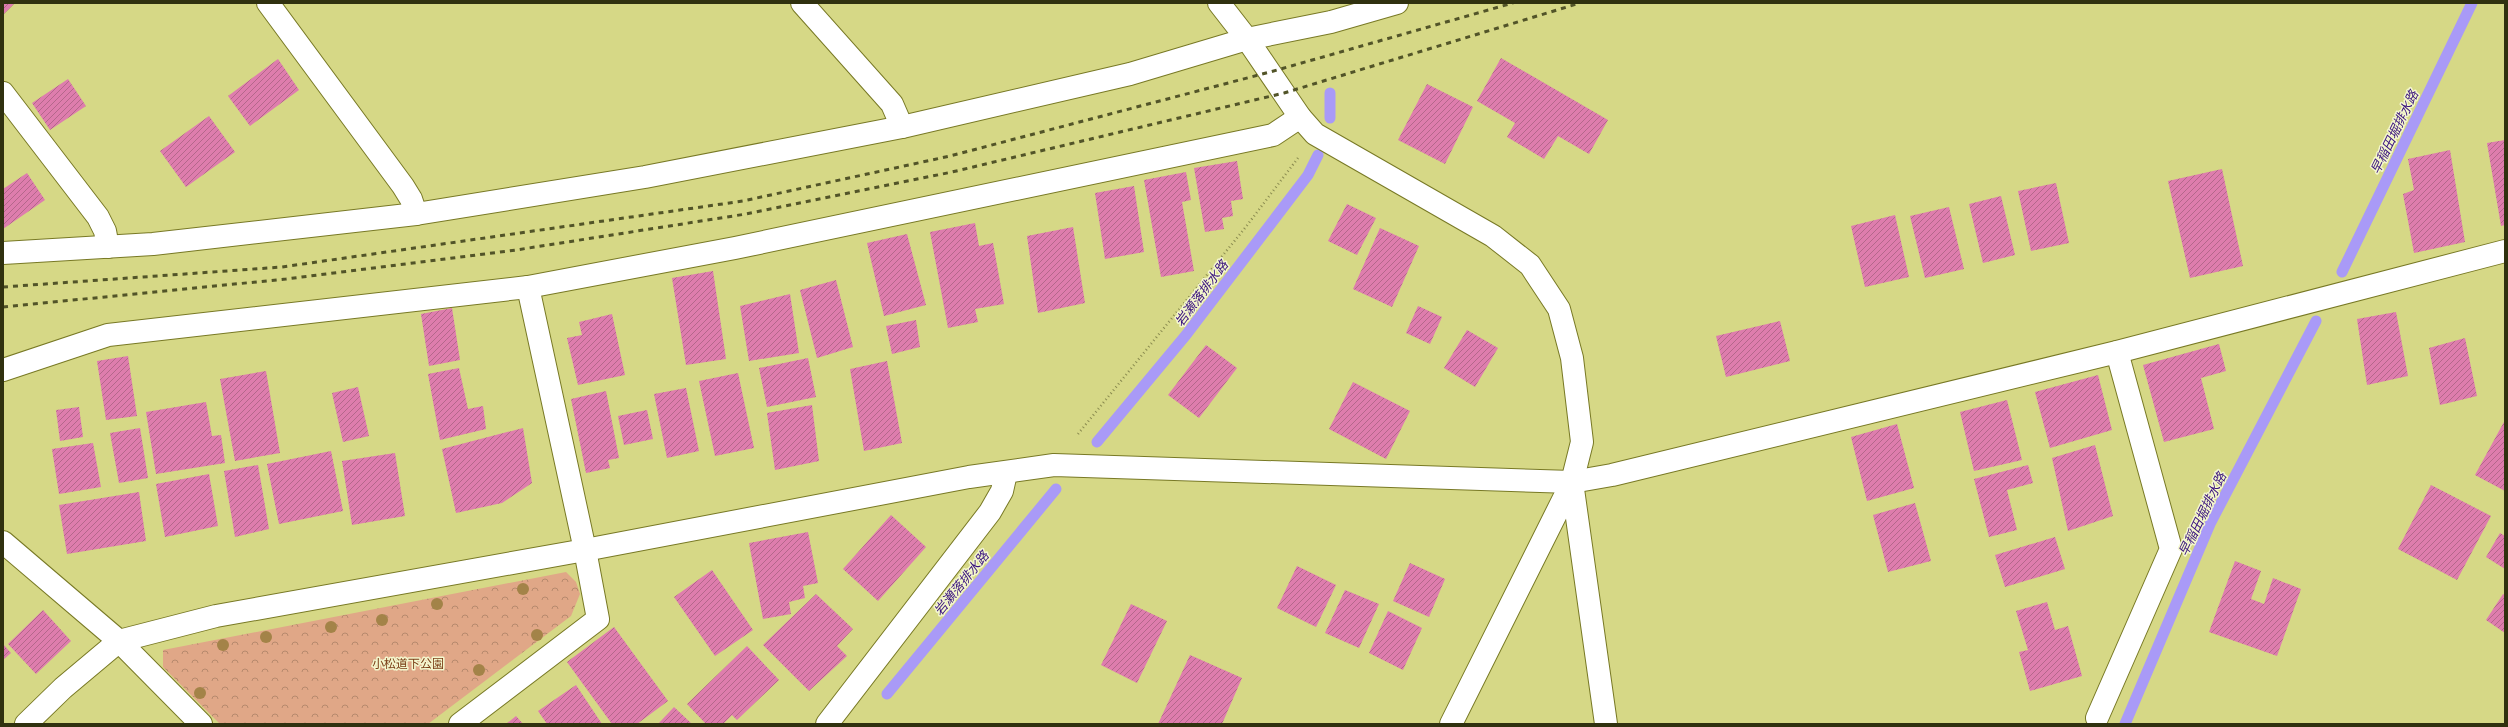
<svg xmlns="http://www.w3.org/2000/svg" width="2508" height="727" font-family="Inter,'Noto Sans JP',sans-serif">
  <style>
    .park { fill: url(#park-crowns) }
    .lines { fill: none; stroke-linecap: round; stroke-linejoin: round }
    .stream { stroke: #a99af7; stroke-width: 11 }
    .building { fill: url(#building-hatch) }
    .lane-casing { stroke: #787925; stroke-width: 24 }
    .street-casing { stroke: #787925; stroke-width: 24 }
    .path { stroke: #8a8b4f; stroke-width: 2.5; stroke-dasharray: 1 3; stroke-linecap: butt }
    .lane { stroke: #fff; stroke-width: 22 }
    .street { stroke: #fff; stroke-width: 22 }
    .rail { stroke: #525428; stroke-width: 3; stroke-dasharray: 5 5; stroke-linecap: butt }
    .tree { fill: #a38348 }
    .labels { text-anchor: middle; stroke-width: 3; stroke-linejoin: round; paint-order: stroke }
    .park-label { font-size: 12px; fill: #7a3e16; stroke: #f4f7ce }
    .water-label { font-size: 13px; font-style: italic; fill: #39127e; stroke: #f4f7ce }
  </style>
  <defs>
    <pattern id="park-crowns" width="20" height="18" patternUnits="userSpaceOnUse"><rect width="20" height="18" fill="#e0a787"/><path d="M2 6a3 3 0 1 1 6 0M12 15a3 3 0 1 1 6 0" fill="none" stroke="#b6896d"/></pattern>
    <pattern id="building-hatch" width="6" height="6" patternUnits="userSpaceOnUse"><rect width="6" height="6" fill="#de7dad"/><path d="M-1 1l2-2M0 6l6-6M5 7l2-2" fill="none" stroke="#b4678b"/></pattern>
  </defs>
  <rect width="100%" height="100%" fill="#d6d886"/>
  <polygon class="park" points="566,572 576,582 580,594 571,616 428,724 220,724 163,667 163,650"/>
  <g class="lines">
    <g class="stream">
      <polyline points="1330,118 1330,93"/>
      <polyline points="2342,272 2472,3"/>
      <polyline points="1097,442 1186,335 1308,175 1318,155"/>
      <polyline points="887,694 1056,489"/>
      <polyline points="2125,724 2210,524 2316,321"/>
    </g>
  </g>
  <g class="building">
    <polygon points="3,3 15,3 3,15"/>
    <polygon points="1501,58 1608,120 1589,154 1558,136 1544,159 1507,137 1515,123 1477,101"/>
    <polygon points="278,59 299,90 250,126 228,96"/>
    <polygon points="68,79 86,106 50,130 32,103"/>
    <polygon points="1427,84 1473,107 1445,164 1398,140"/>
    <polygon points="209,116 235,152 186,187 160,151"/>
    <polygon points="2505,140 2505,225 2501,226 2487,143"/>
    <polygon points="2450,150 2465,242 2414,253 2403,194 2414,190 2408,159"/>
    <polygon points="1237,161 1243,199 1231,201 1233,216 1222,218 1224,229 1205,232 1194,168"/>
    <polygon points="2222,169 2243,266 2190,278 2168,181"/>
    <polygon points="1186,172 1191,200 1182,202 1194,271 1161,277 1144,180"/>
    <polygon points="27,173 45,200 3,229 3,189"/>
    <polygon points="2056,183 2069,243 2031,251 2018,191"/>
    <polygon points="1134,186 1144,252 1105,259 1095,193"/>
    <polygon points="2001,196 2015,255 1983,263 1969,204"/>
    <polygon points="1347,204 1376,218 1357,255 1328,241"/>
    <polygon points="1949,207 1964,269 1925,278 1910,216"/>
    <polygon points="1895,215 1909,277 1865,287 1851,226"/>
    <polygon points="975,223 979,246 993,243 1004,304 975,309 978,322 948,328 930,232"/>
    <polygon points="1073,227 1085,303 1038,313 1027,236"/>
    <polygon points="1380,228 1419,246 1392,307 1353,289"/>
    <polygon points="907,234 926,305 884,316 867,243"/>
    <polygon points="713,271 726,359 686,365 672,278"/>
    <polygon points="836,280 853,347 817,358 800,290"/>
    <polygon points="790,294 799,353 749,361 740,306"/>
    <polygon points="1418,306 1442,317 1430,344 1406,333"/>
    <polygon points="452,308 460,360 429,366 421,314"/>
    <polygon points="2396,312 2408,376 2367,385 2357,319"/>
    <polygon points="612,314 625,375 578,385 567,338 582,335 579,322"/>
    <polygon points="916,320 920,347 892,354 886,326"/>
    <polygon points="1780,321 1790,361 1726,377 1716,336"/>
    <polygon points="1467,330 1498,348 1475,387 1444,368"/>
    <polygon points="2465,338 2477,396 2440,405 2429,348"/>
    <polygon points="2219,344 2226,371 2201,378 2214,429 2164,442 2143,365"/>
    <polygon points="1206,345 1237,368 1199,418 1168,395"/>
    <polygon points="128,356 137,416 106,420 97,361"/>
    <polygon points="808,358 816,397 767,407 759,368"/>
    <polygon points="887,361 902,443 864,451 850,369"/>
    <polygon points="459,368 468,409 483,406 486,429 440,440 428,374"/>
    <polygon points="266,371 280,453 235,461 220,379"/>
    <polygon points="738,373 754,448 715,456 699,381"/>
    <polygon points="2098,375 2112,430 2050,448 2035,392"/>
    <polygon points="1353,382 1410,411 1386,459 1329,429"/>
    <polygon points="358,387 369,436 343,442 332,393"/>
    <polygon points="686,388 699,451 667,458 654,394"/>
    <polygon points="606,391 619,458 608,460 610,468 586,473 571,399"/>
    <polygon points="2007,400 2022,460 1974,471 1960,412"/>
    <polygon points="206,402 212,436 221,435 225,463 156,474 146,412"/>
    <polygon points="812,405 819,461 775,470 767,413"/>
    <polygon points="79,407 83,437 60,441 56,410"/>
    <polygon points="647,410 653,439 624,445 618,416"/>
    <polygon points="2505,420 2505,491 2475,475"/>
    <polygon points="1897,424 1914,488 1867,501 1851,437"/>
    <polygon points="140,428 148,478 119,483 110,433"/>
    <polygon points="523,428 532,483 502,503 456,513 442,449"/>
    <polygon points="93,443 101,487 59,494 52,449"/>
    <polygon points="2095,445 2113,516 2068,531 2052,458"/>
    <polygon points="331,451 343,511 279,524 267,464"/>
    <polygon points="395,453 405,516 352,525 342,461"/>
    <polygon points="258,465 269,529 235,537 224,471"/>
    <polygon points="2028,465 2033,483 2007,490 2017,530 1989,537 1974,479"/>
    <polygon points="209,474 218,526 165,537 156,484"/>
    <polygon points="2431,485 2491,516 2457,580 2398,549"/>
    <polygon points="139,492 146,541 67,554 59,505"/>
    <polygon points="1915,503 1931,561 1888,572 1873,515"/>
    <polygon points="891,515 926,547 878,601 843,569"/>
    <polygon points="808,532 818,583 803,586 805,598 789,602 791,614 763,619 749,543"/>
    <polygon points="2500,533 2505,536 2505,569 2486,557"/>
    <polygon points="2055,537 2065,569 2005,587 1995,555"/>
    <polygon points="2235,561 2261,571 2251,599 2264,604 2273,578 2301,589 2277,656 2209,632"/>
    <polygon points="1410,563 1445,579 1429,617 1393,601"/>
    <polygon points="1297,566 1336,585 1316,627 1277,608"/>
    <polygon points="712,570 753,630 715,656 674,597"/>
    <polygon points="1345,590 1379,604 1359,648 1325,633"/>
    <polygon points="816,594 853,629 837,646 847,656 809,691 763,645"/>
    <polygon points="2503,594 2505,595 2505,633 2486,620"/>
    <polygon points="2047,602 2055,630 2068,626 2082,676 2030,691 2019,652 2028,650 2016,611"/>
    <polygon points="1131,604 1167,621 1137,683 1101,665"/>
    <polygon points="43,610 71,641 36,674 8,644"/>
    <polygon points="1388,611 1422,628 1403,670 1369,653"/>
    <polygon points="614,627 668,701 637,724 612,724 567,662"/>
    <polygon points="3,644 11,653 3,660"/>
    <polygon points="747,646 779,680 737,720 732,715 723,724 706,724 687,704"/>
    <polygon points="1190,655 1242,678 1222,724 1158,724"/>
    <polygon points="576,685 602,724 547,724 538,711"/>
    <polygon points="674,707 692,724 658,724"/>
    <polygon points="516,716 523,724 506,724"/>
  </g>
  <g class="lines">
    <g class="lane-casing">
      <g id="lane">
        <polyline points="3,253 153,244 416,214 645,177 902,127 1130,74 1247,39"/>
        <polyline points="528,287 585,550"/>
        <polyline points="3,370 108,335 528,287 735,248 1273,135 1300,117"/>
      </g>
    </g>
    <g class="street-casing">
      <g id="street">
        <polyline points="268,3 403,186 411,199 416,214"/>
        <polyline points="802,3 892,104 902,127"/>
        <polyline points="1219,3 1247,39 1300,117 1315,134 1493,236 1530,265 1559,309 1572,358 1582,442 1572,482 1451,724"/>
        <polyline points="1247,39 1331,22 1397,3"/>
        <polyline points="3,93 98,217 105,231 108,247"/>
        <polyline points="1572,482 1606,724"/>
        <polyline points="3,542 119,641 201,724"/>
        <polyline points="2097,718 2171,549 2117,352"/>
        <polyline points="26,724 63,688 119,641 216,616 585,550 969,477 1054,465 1572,482 1612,475 2117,352 2505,251"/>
        <polyline points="460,724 598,619 585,550"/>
        <polyline points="827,724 990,512 1002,491 1006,473"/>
      </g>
    </g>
    <polyline class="path" points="1078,434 1245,228 1298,158"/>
    <use href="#lane" class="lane"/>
    <use href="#street" class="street"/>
    <g class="rail">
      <polyline points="3,287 282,267 743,201 950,156 1270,72 1513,3"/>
      <polyline points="3,307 286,279 516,250 746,214 952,172 1284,93 1580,3"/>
    </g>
  </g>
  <g class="tree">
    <circle cx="523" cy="589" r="6"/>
    <circle cx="437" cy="604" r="6"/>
    <circle cx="382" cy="620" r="6"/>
    <circle cx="331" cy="627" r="6"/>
    <circle cx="537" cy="635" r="6"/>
    <circle cx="266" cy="637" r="6"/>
    <circle cx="223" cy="645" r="6"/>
    <circle cx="479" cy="670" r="6"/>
    <circle cx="200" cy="693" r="6"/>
  </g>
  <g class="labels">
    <g class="park-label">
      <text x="408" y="668">小松道下公園</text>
    </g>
    <g class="water-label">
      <text transform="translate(2394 132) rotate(-64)" y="5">早稲田堀排水路</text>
      <text transform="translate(1201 293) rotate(-53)" y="5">岩瀬落排水路</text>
      <text transform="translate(2202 514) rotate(-64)" y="5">早稲田堀排水路</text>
      <text transform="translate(961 583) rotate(-51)" y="5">岩瀬落排水路</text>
    </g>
  </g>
  <rect width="2508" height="727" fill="none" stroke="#30310f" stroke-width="8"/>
</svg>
